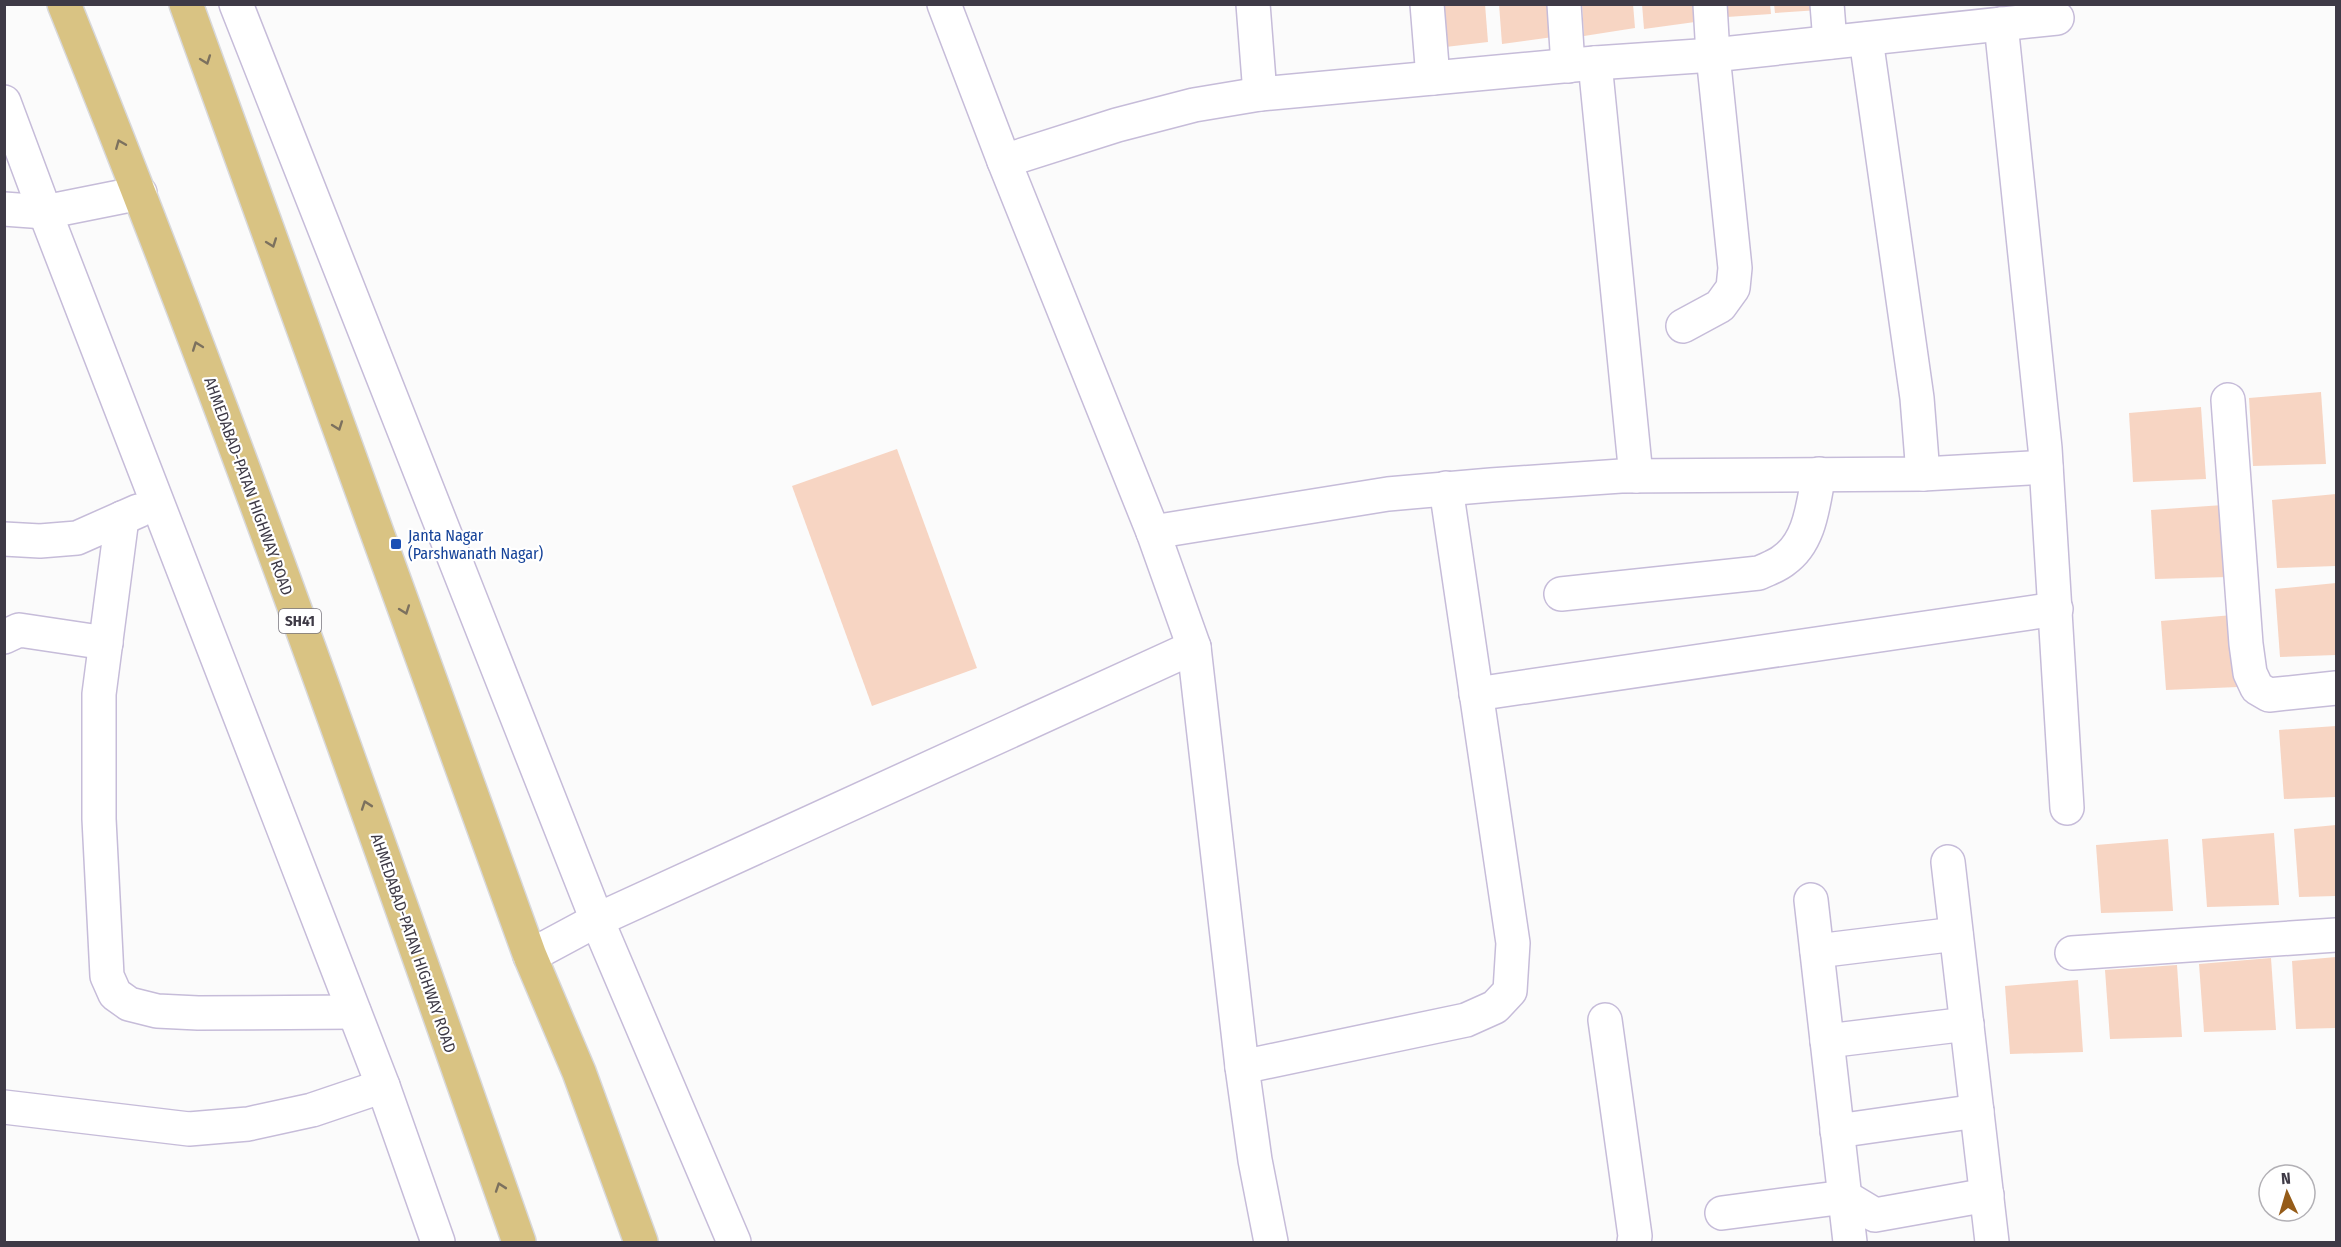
<svg xmlns="http://www.w3.org/2000/svg" width="2341" height="1247" font-family="'Fira Sans Condensed',sans-serif">
  <style>
    .building { fill: #f7d5c3 }
    .lines { fill: none; stroke-linecap: round; stroke-linejoin: round }
    .minor-casing { stroke: #c6bcd9; stroke-width: 36 }
    .major-casing { stroke: #d8d8da; stroke-width: 36 }
    .minor { stroke: #fff; stroke-width: 33 }
    .major { stroke: #d9c383; stroke-width: 33 }
    .oneway { stroke: #7c715e }
    .transit-dot { fill: #1a4fb4; stroke: #fff; stroke-width: 2 }
    .labels { text-anchor: middle; stroke-width: 4.5; stroke-linejoin: round; paint-order: stroke }
    .shield { fill: #fff; stroke: #78757e; stroke-width: 1.5 }
    .shield-label { font-size: 15px; font-weight: bold; fill: #3e3a46 }
    .street-label { font-size: 16px; fill: #3e3a46; stroke: #fff }
    .transit-label { font-size: 16px; fill: #164399; stroke: #fff; text-anchor: start }
  </style>
  <rect width="100%" height="100%" fill="#fbfbfb"/>
  <g class="building">
    <polygon points="1433,4 1485,4 1488,42 1437,48"/>
    <polygon points="1499,4 1551,4 1553,37 1502,44"/>
    <polygon points="1582,4 1633,4 1635,28 1584,36"/>
    <polygon points="1642,4 1694,4 1695,22 1644,29"/>
    <polygon points="1726,4 1770,4 1771,14 1727,17"/>
    <polygon points="1774,4 1818,4 1819,10 1775,13"/>
    <polygon points="2321,392 2326,464 2253,466 2249,398"/>
    <polygon points="2201,407 2206,479 2133,482 2129,413"/>
    <polygon points="897,449 977,668 872,706 792,486"/>
    <polygon points="2336,494 2336,566 2277,568 2272,500"/>
    <polygon points="2223,505 2228,577 2155,579 2151,510"/>
    <polygon points="2336,583 2336,655 2280,657 2275,589"/>
    <polygon points="2233,615 2238,687 2166,690 2161,621"/>
    <polygon points="2336,726 2336,797 2284,799 2279,730"/>
    <polygon points="2336,825 2336,896 2299,897 2294,829"/>
    <polygon points="2274,833 2279,905 2207,907 2202,839"/>
    <polygon points="2168,839 2173,911 2101,913 2096,845"/>
    <polygon points="2336,957 2336,1028 2296,1029 2292,961"/>
    <polygon points="2271,958 2276,1030 2204,1032 2199,964"/>
    <polygon points="2177,965 2182,1037 2110,1039 2105,970"/>
    <polygon points="2078,980 2083,1052 2010,1054 2005,986"/>
  </g>
  <g class="lines">
    <g class="minor-casing">
      <g id="minor">
        <polyline points="236,4 597,920 734,1242"/>
        <polyline points="944,4 1004,161 1153,532 1194,647 1242,1067 1255,1160 1271,1242"/>
        <polyline points="1253,4 1260,94"/>
        <polyline points="1427,4 1433,78"/>
        <polyline points="1564,4 1568,66"/>
        <polyline points="1827,4 1830,42"/>
        <polyline points="2001,24 2045,448 2067,808"/>
        <polyline points="1866,39 1917,398 1923,474"/>
        <polyline points="1595,63 1636,476"/>
        <polyline points="4,102 45,212 383,1086 438,1242"/>
        <polyline points="1004,161 1117,125 1194,105 1260,94 1595,63 1713,55 2057,18"/>
        <polyline points="4,209 45,212 140,193"/>
        <polyline points="1683,326 1720,306 1733,288 1735,268 1713,55 1710,4"/>
        <polyline points="2228,400 2246,644 2250,673 2257,688 2269,695 2336,688"/>
        <polyline points="122,518 99,694 99,819 107,976 115,994 129,1004 157,1011 198,1013 354,1012"/>
        <polyline points="1153,532 1388,494 1491,485 1621,476 1923,474 2046,467"/>
        <polyline points="4,539 40,541 77,538 138,511"/>
        <path d="M1561 594 1759 573C1767 569 1777 566 1784 560 1811 541 1813 503 1819 474"/>
        <polyline points="4,637 19,630 106,643"/>
        <polyline points="1476,694 2056,609"/>
        <polyline points="1948,862 1992,1242"/>
        <polyline points="1811,900 1850,1242"/>
        <polyline points="1817,951 1956,934"/>
        <polyline points="2072,953 2336,935"/>
        <polyline points="530,956 597,920 1194,647"/>
        <polyline points="1605,1020 1635,1236 1634,1242"/>
        <polyline points="1827,1041 1967,1024"/>
        <polyline points="1242,1067 1466,1020 1495,1007 1510,991 1513,943 1446,488"/>
        <polyline points="4,1107 189,1129 248,1124 312,1110 383,1086"/>
        <polyline points="1837,1131 1977,1111"/>
        <polyline points="1722,1213 1845,1197 1875,1215 1987,1195"/>
      </g>
    </g>
    <g class="major-casing">
      <g id="major">
        <path d="M64 4C229 412 374 827 519 1242"/>
        <polyline points="186,4 530,956 579,1072 641,1242"/>
      </g>
    </g>
    <use href="#minor" class="minor"/>
    <use href="#major" class="major"/>
  </g>
  <defs><path id="oneway-chevron" d="M-2-3.5L2.5 0L-2 3.5" fill="none" stroke-width="1.6" stroke-linecap="round" stroke-linejoin="round" transform="scale(1.5)"/></defs>
  <g class="oneway">
    <use href="#oneway-chevron" transform="translate(206 60) rotate(70)"/>
    <use href="#oneway-chevron" transform="translate(120 144) rotate(-112)"/>
    <use href="#oneway-chevron" transform="translate(272 243) rotate(70)"/>
    <use href="#oneway-chevron" transform="translate(197 346) rotate(-110)"/>
    <use href="#oneway-chevron" transform="translate(338 426) rotate(70)"/>
    <use href="#oneway-chevron" transform="translate(405 610) rotate(70)"/>
    <use href="#oneway-chevron" transform="translate(366 805) rotate(-109)"/>
    <use href="#oneway-chevron" transform="translate(500 1187) rotate(-109)"/>
  </g>
  <rect class="transit-dot" x="390" y="538" width="12" height="12" rx="3"/>
  <g class="labels">
    <rect class="shield" x="279" y="609" width="42" height="24" rx="4.5"/>
    <g class="shield-label">
      <text x="300" y="626">SH41</text>
    </g>
    <g class="street-label">
      <text transform="translate(249 486) rotate(70)" y="6">AHMEDABAD-PATAN HIGHWAY ROAD</text>
      <text transform="translate(414 943) rotate(71)" y="6">AHMEDABAD-PATAN HIGHWAY ROAD</text>
    </g>
    <g class="transit-label">
      <text x="408" y="541">Janta Nagar<tspan x="408" dy="18">(Parshwanath Nagar)</tspan></text>
    </g>
  </g>
  <rect width="2341" height="1247" fill="none" stroke="#3e3a46" stroke-width="12"/>
  <g transform="translate(2287 1193) rotate(356)"><circle r="28" fill="#ffffff" stroke="#b2b0b5" stroke-width="1.5"/>
  <path d="M0-4.5L10 22L0 15L-10 22Z" fill="#955c19"/>
  <text y="-9" font-size="16" font-weight="bold" text-anchor="middle" fill="#3e3a46">N</text>
  </g>
</svg>
